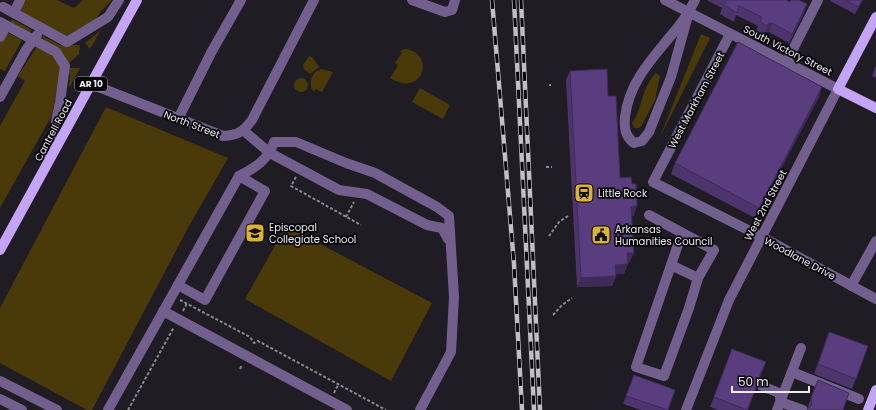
<svg xmlns="http://www.w3.org/2000/svg" width="876" height="410" font-family="Poppins,sans-serif">
  <style>
    .green { fill: #4a3a0a }
    .lines { fill: none; stroke-linecap: round; stroke-linejoin: round }
    .path { stroke: #8b898f; stroke-width: 2; stroke-dasharray: 3 2; stroke-linecap: butt }
    .minor { stroke: #725f8e; stroke-width: 10 }
    .major { stroke: #c4a5f5; stroke-width: 10 }
    .rail-casing { stroke: #c1bec4; stroke-width: 4.5 }
    .rail { stroke: #08070a; stroke-width: 3; stroke-dasharray: 9; stroke-linecap: butt }
    .wall { fill: #4d346d }
    .shaded-wall { fill: #3e2b59 }
    .building { fill: #593d7f; stroke: #3e2b59 }
    .labels { text-anchor: middle; stroke-width: 3.5; stroke-linejoin: round; paint-order: stroke }
    .shield { fill: #08070a; stroke: #a8a7ab; stroke-width: 1 }
    .shield-label { font-size: 9px; font-weight: bold; fill: #edebf0 }
    .street-label { font-size: 10px; fill: #edebf0; stroke: #08070a }
    .poi-label { font-size: 10px; fill: #edebf0; stroke: #08070a; text-anchor: start }
  </style>
  <rect width="100%" height="100%" fill="#1f1c23"/>
  <g class="green">
    <polygon points="24,0 57,0 74,8 83,0 112,0 100,12 96,20 67,42 25,20 20,10"/>
    <polygon points="12,19 32,30 29,33 10,23"/>
    <polygon points="101,30 90,49 85,43"/>
    <polygon points="6,32 22,40 5,71 0,69 0,43"/>
    <polygon points="701,34 710,38 660,137"/>
    <polygon points="43,36 60,45 80,45 79,54 68,64 58,49 42,38"/>
    <path d="M36 48C47 48 54 58 61 66L52 115 0 208V126L25 81 18 76Z"/>
    <path d="M405 49C436 52 424 99 390 78L398 65 395 63 402 53 400 51Z"/>
    <polygon points="309,56 312,57 319,67 310,74 304,69 303,65"/>
    <polygon points="68,68 80,68 69,88 70,76"/>
    <path d="M321 69 333 72 322 92 316 89 314 91 312 90C309 80 311 73 321 69Z"/>
    <path d="M656 73 660 76 655 100 642 125 639 128H634L632 123C643 109 640 90 656 73Z"/>
    <circle cx="301" cy="85" r="7"/>
    <polygon points="420,88 450,105 443,119 412,102"/>
    <polygon points="106,107 228,158 189,226 92,410 87,410 0,363 0,308"/>
    <polygon points="286,226 432,303 391,381 245,299"/>
  </g>
  <g class="lines">
    <g class="path">
      <polyline points="549,85 551,85"/>
      <polyline points="546,167 552,167"/>
      <polyline points="296,177 291,186 361,225"/>
      <polyline points="346,217 354,202"/>
      <polyline points="549,236 559,222 568,216"/>
      <polyline points="180,300 250,337 254,343 258,341 386,410"/>
      <polyline points="183,311 187,303"/>
      <polyline points="553,315 562,305 572,298"/>
      <polyline points="240,369 242,365"/>
      <polyline points="334,393 338,385"/>
      <polyline points="128,410 174,327"/>
    </g>
    <g class="minor">
      <polyline points="412,0 445,12 452,10 455,0"/>
      <polyline points="665,0 838,89 729,300 686,410"/>
      <polyline points="3,7 67,42 108,17 119,0"/>
      <path d="M689 12 671 77 649 132 642 141 634 143C625 136 624 128 625 117 629 82 652 59 673 33 682 23 689 12 695 0"/>
      <polyline points="14,13 20,0"/>
      <polyline points="0,22 56,52 65,66 60,102 48,160"/>
      <polyline points="730,34 653,182 762,237 876,299"/>
      <polyline points="0,37 6,26"/>
      <polyline points="786,63 818,0"/>
      <path d="M91 84 223 136C238 135 243 132 252 120L314 0"/>
      <polyline points="0,97 26,50 37,35"/>
      <polyline points="178,119 212,51 241,0"/>
      <polyline points="244,131 270,153 339,190 367,194 427,225 442,228 448,239"/>
      <polyline points="649,215 714,250 698,278 689,308 664,376 636,367 682,233"/>
      <polyline points="671,265 698,278"/>
      <polyline points="178,285 205,300 265,191 239,176"/>
      <polyline points="851,286 876,241"/>
      <polyline points="163,311 347,410"/>
      <polyline points="792,372 859,399"/>
      <polyline points="0,381 57,410"/>
      <polyline points="762,386 779,393 781,401 783,403 803,410"/>
      <polyline points="0,399 22,410"/>
      <path d="M108 410 239 176C255 168 268 160 274 142H296L346 163 375 173 437 207 449 216 454 297 451 352 420 410"/>
      <polyline points="777,410 801,348"/>
    </g>
    <g class="major">
      <polyline points="876,17 838,89 876,108"/>
      <polyline points="0,250 137,0"/>
      <polyline points="868,410 876,390"/>
    </g>
    <g class="rail-casing">
      <g id="rail">
        <polyline points="492,0 514,264 522,410"/>
        <polyline points="514,0 534,410"/>
        <polyline points="521,0 540,410"/>
      </g>
    </g>
    <use href="#rail" class="rail"/>
  </g>
  <g class="wall">
    <polygon points="708,0 786,0 804,13 789,43 769,32 765,32 764,35 756,31 758,26 736,15 734,22 720,14 722,8 708,1"/>
    <polygon points="831,0 863,0 855,14 830,1"/>
    <polygon points="876,65 876,78 872,76"/>
    <polygon points="570,71 608,96 620,178 634,216 632,216 630,262 628,263 624,274 615,274 616,276 612,286 577,287 566,80"/>
    <polygon points="819,97 755,218 671,174 675,163"/>
    <polygon points="829,332 868,346 852,389 814,374"/>
    <polygon points="732,349 766,362 760,377 748,410 718,410 710,407"/>
    <polygon points="634,375 668,410 641,410 623,404"/>
    <polygon points="818,380 849,393 809,408 808,406"/>
  </g>
  <g class="shaded-wall">
    <polygon points="862,0 863,0 855,14 858,7"/>
    <polygon points="807,4 804,13 789,43 792,34"/>
    <polygon points="769,23 772,23 769,32 765,32 764,35"/>
    <polygon points="822,87 819,97 755,218 759,208"/>
    <polygon points="637,206 634,216 628,217 631,207"/>
    <polygon points="627,253 634,253 630,262 624,263"/>
    <polygon points="628,264 624,274 611,274 615,265"/>
    <polygon points="616,276 612,286 577,287 581,278"/>
    <polygon points="766,362 762,372 756,384 760,374"/>
  </g>
  <g class="building">
    <polygon points="727,0 786,0 790,2 791,0 799,0 807,4 792,34 772,23 769,23 767,26 760,22 762,17 739,6 737,13 724,5"/>
    <polygon points="846,0 862,0 858,7"/>
    <polygon points="738,42 822,87 759,208 675,163"/>
    <polygon points="607,69 608,96 616,96 620,178 631,177 632,184 636,184 637,206 631,207 634,253 627,253 628,264 615,265 616,276 581,278 570,71"/>
    <polygon points="829,332 868,346 856,379 818,364"/>
    <polygon points="732,349 766,362 760,374 760,378 747,410 714,397"/>
    <polygon points="634,375 675,390 668,410 626,396"/>
    <polygon points="818,380 849,393 843,410 807,410 808,408 812,405 811,398"/>
  </g>
  <defs>
    <g id="station-square" transform="scale(1)"><rect x="-9" y="-9" width="18" height="18" rx="4" fill="#dcb233" stroke="#08070a"/><path d="M-3-6H3Q5-6 5-4V2Q5 4 3 4L4.5 6H3L1.5 4h-3L-3 6H-4.5L-3 4Q-5 4-5 2V-4Q-5-6-3-6ZM-3.5-4v3h7v-3ZM-3.5 1v1.5H-2V1ZM2 1v1.5H3.5V1Z" fill="#111"/></g>
    <g id="school-square" transform="scale(1)"><rect x="-9" y="-9" width="18" height="18" rx="4" fill="#dcb233" stroke="#08070a"/><path d="M0-5L7-2L0 1L-7-2ZM-4 1L0 2.5L4 1V4Q0 6-4 4Z" fill="#111"/></g>
    <g id="civic-square" transform="scale(1)"><rect x="-9" y="-9" width="18" height="18" rx="4" fill="#dcb233" stroke="#08070a"/><path d="M-.6-6.5H3V-4.5H.6V-3L4-1V1h2V6H-6V1h2V-1L-.6-3ZM-1.2 2.5V6h2.4V2.5Z" fill="#111"/></g>
  </defs>
  <g fill-rule="evenodd">
    <use href="#station-square" x="584" y="193"/>
    <use href="#school-square" x="255" y="233"/>
    <use href="#civic-square" x="601" y="235"/>
  </g>
  <g class="labels">
    <rect class="shield" x="75" y="77" width="32" height="14" rx="3"/>
    <g class="shield-label">
      <text x="91" y="87">AR 10</text>
    </g>
    <g class="street-label">
      <text transform="translate(788 50) rotate(27)" y="4">South Victory Street</text>
      <text transform="translate(696 100) rotate(-62)" y="4">West Markham Street</text>
      <text transform="translate(192 124) rotate(21)" y="4">North Street</text>
      <text transform="translate(53 130) rotate(-62)" y="4">Cantrell Road</text>
      <text transform="translate(765 205) rotate(-62)" y="4">West 2nd Street</text>
      <text transform="translate(800 258) rotate(28)" y="4">Woodlane Drive</text>
    </g>
    <g class="poi-label">
      <text x="598" y="197">Little Rock</text>
      <text x="269" y="231">Episcopal<tspan x="269" dy="12">Collegiate School</tspan></text>
      <text x="615" y="233">Arkansas<tspan x="615" dy="12">Humanities Council</tspan></text>
    </g>
  </g>
  <path d="M732 386v6h77v-6" fill="none" stroke="#edebf0" stroke-width="2"/>
  <text x="738" y="386" font-size="12" fill="#edebf0" stroke="#08070a" stroke-width="3" paint-order="stroke">50 m</text>
</svg>
